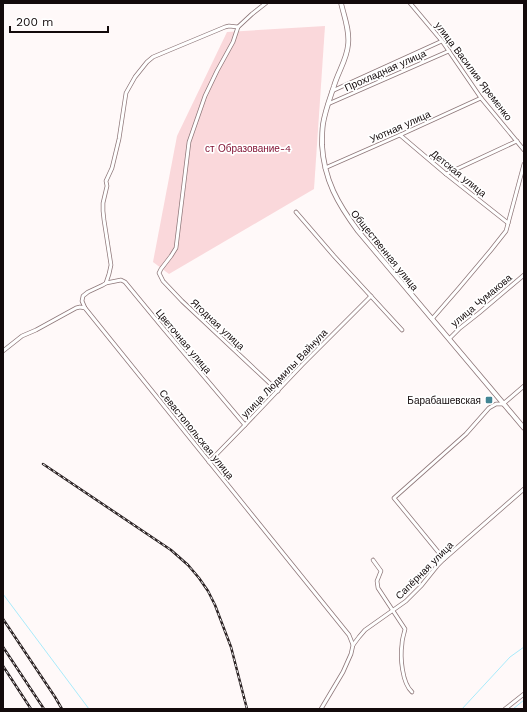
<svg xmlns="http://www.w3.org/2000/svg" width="527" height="712" font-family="'Work Sans',sans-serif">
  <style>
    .garden { fill: #fad8db }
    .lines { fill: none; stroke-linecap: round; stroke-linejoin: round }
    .stream { stroke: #a9ebfb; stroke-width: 1 }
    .street-casing { stroke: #8e7779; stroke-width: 4.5 }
    .secondary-casing { stroke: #8e7779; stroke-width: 5.5 }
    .street { stroke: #fff; stroke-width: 3 }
    .secondary { stroke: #fff; stroke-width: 4 }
    .rail-casing { stroke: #2b2223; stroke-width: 2.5 }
    .rail { stroke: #fff; stroke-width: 1; stroke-dasharray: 3; stroke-linecap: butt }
    .poi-dot { fill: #428594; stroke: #fff; stroke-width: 1.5 }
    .labels { text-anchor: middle; stroke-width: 3.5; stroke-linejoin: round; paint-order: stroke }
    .street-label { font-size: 10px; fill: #130a0b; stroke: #fff }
    .park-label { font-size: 10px; fill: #7f0d2f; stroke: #fff }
    .poi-label { font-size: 10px; fill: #130a0b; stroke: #fff; text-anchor: end }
  </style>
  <rect width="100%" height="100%" fill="#fff9f9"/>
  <polygon class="garden" points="325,26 314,189 169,274 153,262 177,136 227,32"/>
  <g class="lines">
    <g class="stream">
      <polyline points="3,594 89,709"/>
      <polyline points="462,709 510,657 524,647"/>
      <polyline points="513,709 524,700"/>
    </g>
    <g class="street-casing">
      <g id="street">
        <polyline points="266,3 252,14 238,27 233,42 217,71 205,96 189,142 176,248 171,256 161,269 159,273 163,281 182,301 278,391"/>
        <polyline points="410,3 442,41 481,98 524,150"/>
        <polyline points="332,91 442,41"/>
        <polyline points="328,104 449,51"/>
        <polyline points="400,135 446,174 508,223"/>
        <polyline points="325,168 400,135 481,98"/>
        <polyline points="446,174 517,141"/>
        <polyline points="296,212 334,256 402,330"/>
        <polyline points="106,283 121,280 125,282 163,328 245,425"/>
        <polyline points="85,308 82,301 83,296 88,292 103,285 106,283 109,274 111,265 104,220 103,211 103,203 107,186 106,181 112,168 119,139 126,93 135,77 147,62 153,57 225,27 229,26 238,27"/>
        <polyline points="432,319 459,288 491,250 506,231 524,164"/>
        <polyline points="449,339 460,328 479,313 524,275"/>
        <polyline points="3,351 22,336 36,330 76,308 80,307 85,308 349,635 353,645"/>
        <polyline points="209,462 245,425 302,365 371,296"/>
        <polyline points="444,559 394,498 466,434 489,408 496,404 503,404 524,386"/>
        <path d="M373 560 381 571 377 581 378 588 405 629C404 634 402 639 402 644 400 657 402 683 412 692"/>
        <polyline points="321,709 343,672 351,654 353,645 359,637 365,630 406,601 421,586 437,566 444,559 524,489"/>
        <polyline points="505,709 524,694"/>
      </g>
    </g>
    <g class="secondary-casing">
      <path id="secondary" d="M341 3C344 16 350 31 348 45 347 59 338 72 334 86 330 98 325 111 323 124 322 131 322 138 322 145 324 180 338 204 358 231L524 428"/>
    </g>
    <use href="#street" class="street"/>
    <use href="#secondary" class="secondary"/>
    <g class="rail-casing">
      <g id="rail">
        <polyline points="43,464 171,550 188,565 199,578 208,591 215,605 231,647 247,709"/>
        <polyline points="3,619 55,697 62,709"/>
        <polyline points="3,647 44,709"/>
        <polyline points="3,666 31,709"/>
      </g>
    </g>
    <use href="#rail" class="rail"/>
  </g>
  <rect class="poi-dot" x="485" y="396" width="8" height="8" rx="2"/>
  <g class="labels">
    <g class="street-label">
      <text transform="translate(385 70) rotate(-24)" y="4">Прохладная улица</text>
      <text transform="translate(474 71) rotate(53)" y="4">улица Василия Яременко</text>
      <text transform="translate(400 126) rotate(-24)" y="4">Уютная улица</text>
      <text transform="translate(459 173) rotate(39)" y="4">Детская улица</text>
      <text transform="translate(385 250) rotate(51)" y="4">Общественная улица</text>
      <text transform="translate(481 300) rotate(-40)" y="4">улица Чумакова</text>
      <text transform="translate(218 324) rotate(43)" y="4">Ягодная улица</text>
      <text transform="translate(184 341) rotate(50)" y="4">Цветочная улица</text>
      <text transform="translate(284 373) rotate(-46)" y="4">улица Людмилы Вайнула</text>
      <text transform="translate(197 434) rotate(51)" y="4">Севастопольская улица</text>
      <text transform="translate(424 570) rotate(-45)" y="4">Сапёрная улица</text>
    </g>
    <g class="park-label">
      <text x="248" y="152">ст Образование-4</text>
    </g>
    <g class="poi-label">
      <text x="481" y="404">Барабашевская</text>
    </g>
  </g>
  <rect width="527" height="712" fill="none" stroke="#130a0b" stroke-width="8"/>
  <path d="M10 26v6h98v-6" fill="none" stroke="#130a0b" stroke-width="2"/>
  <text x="16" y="26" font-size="12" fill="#130a0b" stroke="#ffffff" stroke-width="3" paint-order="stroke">200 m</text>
</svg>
